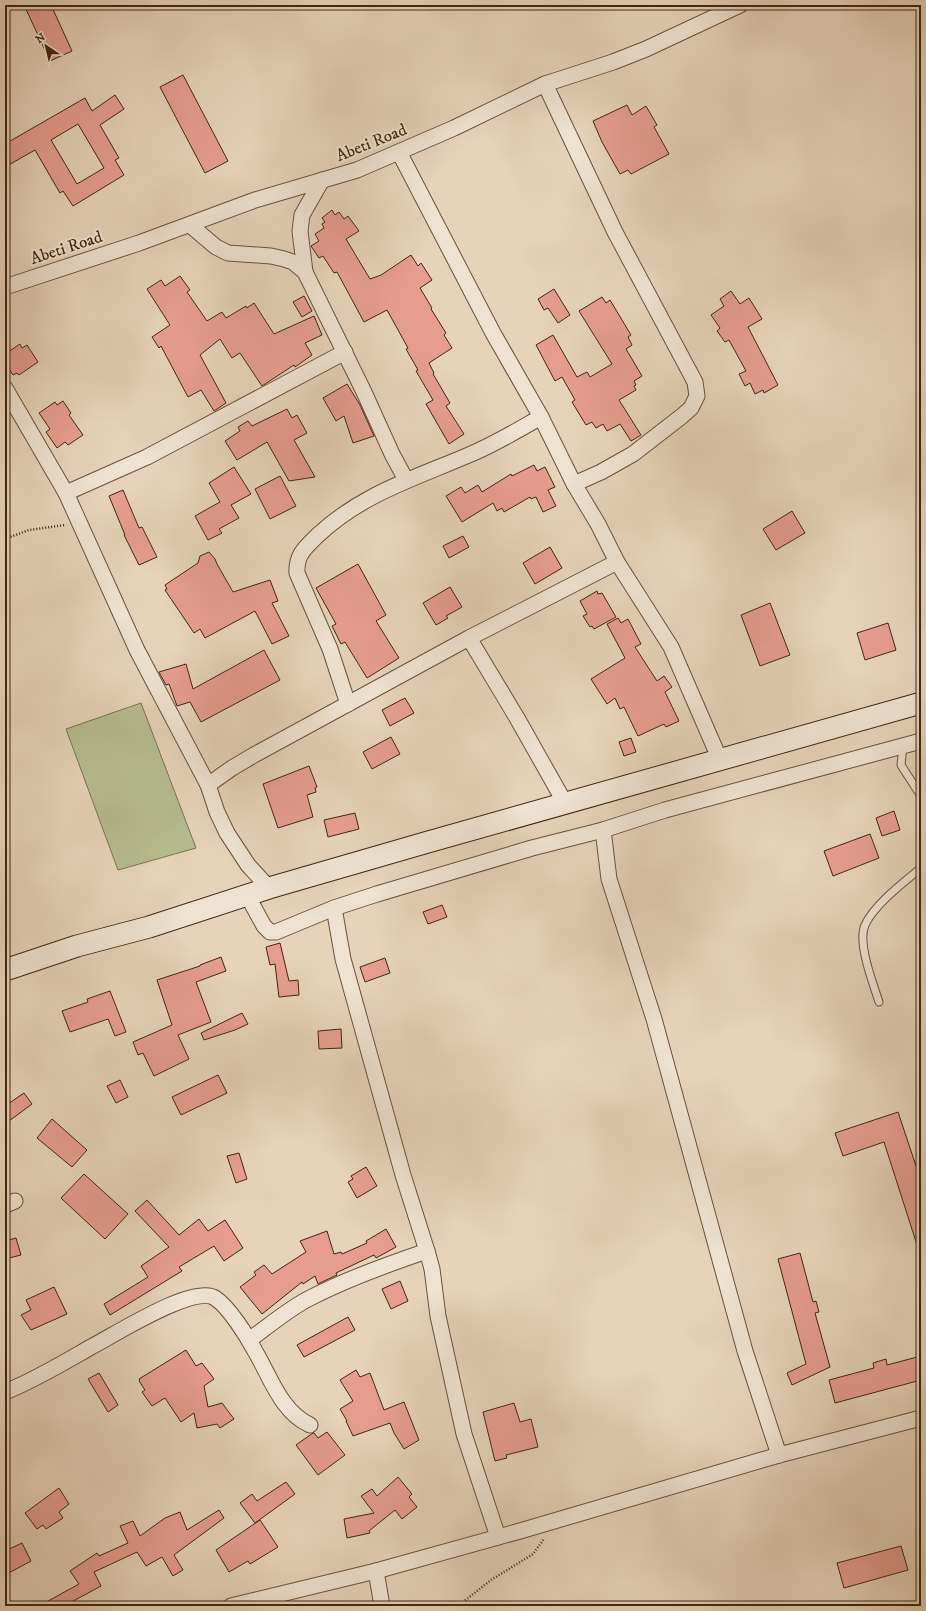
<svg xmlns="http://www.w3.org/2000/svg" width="926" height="1611" font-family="'IM FELL DW Pica',serif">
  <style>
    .green { fill: #b6bc8f; stroke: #7b7150 }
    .building { fill: #e69d90; stroke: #402610; fill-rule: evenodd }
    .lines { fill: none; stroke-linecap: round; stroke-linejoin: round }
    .service-casing { stroke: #6a513a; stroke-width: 9 }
    .minor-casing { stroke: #6a513a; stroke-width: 17 }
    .secondary-casing { stroke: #402610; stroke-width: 23 }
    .path { stroke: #402610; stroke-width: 2.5; stroke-dasharray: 1 2; stroke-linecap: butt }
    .service { stroke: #efe2d2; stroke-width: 7 }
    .minor { stroke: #efe2d2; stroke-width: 15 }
    .secondary { stroke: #efe2d2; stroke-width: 21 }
    .labels { text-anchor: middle; stroke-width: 4; stroke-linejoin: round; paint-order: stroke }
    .street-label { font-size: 17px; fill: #402610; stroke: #efe2d2 }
  </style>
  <rect width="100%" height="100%" fill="#e6d3ba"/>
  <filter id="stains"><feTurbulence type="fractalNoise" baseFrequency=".005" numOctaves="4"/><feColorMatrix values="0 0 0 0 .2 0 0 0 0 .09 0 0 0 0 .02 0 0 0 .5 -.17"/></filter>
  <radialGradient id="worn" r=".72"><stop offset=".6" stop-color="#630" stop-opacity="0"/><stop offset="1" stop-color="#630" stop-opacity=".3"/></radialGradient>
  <polygon class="green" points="141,703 196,848 118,870 66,729"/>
  <g class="building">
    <polygon points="24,5 51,5 72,51 50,61"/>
    <polygon points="183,75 228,161 205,173 160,87"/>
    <path d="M115 95 124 109 100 125 119 158 115 160 124 175 73 206 63 191 60 193 35 150 5 167V144L85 98 92 111ZM78 124 104 168 77 184 51 140Z"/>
    <polygon points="627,105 632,115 646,106 657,125 654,127 669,154 631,174 628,170 620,174 602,142 593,121"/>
    <polygon points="332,210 335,215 339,212 344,219 348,216 359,231 346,239 370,279 381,275 411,255 418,266 421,263 432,280 420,288 432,308 431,309 446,333 444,335 452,348 429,363 434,373 433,374 450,403 446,406 464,434 449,444 426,404 433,400 416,371 418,370 406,349 408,348 387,310 364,322 337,272 334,273 323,256 319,258 311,246 319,241 315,234 324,228 322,224 325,222 322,218"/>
    <polygon points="180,276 190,290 187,292 207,321 222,312 226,318 246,306 247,308 254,303 274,334 314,316 322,335 305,343 312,355 295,367 294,365 262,386 240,353 232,358 220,339 200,355 226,403 214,411 201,390 188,397 161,346 159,348 152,337 170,325 147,289 161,280 165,286"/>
    <polygon points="554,289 570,315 558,323 548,308 544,310 538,299"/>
    <polygon points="731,291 740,304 749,298 762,319 748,327 778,385 764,393 763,390 755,394 750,383 745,386 739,374 746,371 729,340 725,342 717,331 720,328 711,315 724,306 720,299"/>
    <polygon points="304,296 312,311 302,317 293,302"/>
    <polygon points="602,297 606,303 610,300 631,335 628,337 632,345 626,349 642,376 634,381 636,385 634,386 636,390 619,400 641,435 631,441 620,424 607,431 603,424 596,428 592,422 586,425 572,402 575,400 562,377 555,381 536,345 553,335 577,377 587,372 590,377 612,364 579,311"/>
    <polygon points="20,344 22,348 27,345 38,362 19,375 17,373 13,375 5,363 5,358 10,355 8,352"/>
    <polygon points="347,384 360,405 374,436 353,443 344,416 336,421 323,398"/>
    <polygon points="63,401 71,413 69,415 83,435 68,445 65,442 57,448 46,432 50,429 39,413 55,402 57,405"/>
    <polygon points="287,409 292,418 297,415 307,433 294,440 315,477 289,481 267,442 237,460 225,441 240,431 238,427 248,421 252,426"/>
    <polygon points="534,465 537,471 545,467 555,487 548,490 556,506 543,512 536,497 531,499 530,497 504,512 502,508 497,511 493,503 462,522 446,496 461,487 465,493 478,485 482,492 511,474 512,476"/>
    <polygon points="234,467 251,494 231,505 239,518 219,529 222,533 208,540 195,516 220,502 209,483"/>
    <polygon points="280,476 296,506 270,519 255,489"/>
    <polygon points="123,490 139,528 142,527 157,557 139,565 124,535 125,535 109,496"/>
    <polygon points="792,511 805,533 776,550 763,529"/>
    <polygon points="463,536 469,547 449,558 443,546"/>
    <polygon points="550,547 562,568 535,584 523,563"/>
    <polygon points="209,552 215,559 217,564 233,592 270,580 278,601 272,603 289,636 272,644 255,611 205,638 200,629 194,633 165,590 167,589 165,585 198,563 200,556"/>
    <polygon points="358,564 386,615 376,621 399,658 367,678 345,642 341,644 332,626 336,624 316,588"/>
    <polygon points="450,587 462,607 446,616 448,618 436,625 423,603"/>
    <polygon points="597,591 598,594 602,593 616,617 594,629 592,626 590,627 583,616 587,614 580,601"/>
    <polygon points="770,603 790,655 760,666 741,615"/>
    <polygon points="618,618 621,623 628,619 641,644 635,647 657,681 664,676 672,687 665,692 679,721 666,727 664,724 638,736 624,707 620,709 615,698 607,704 591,679 625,658 607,624"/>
    <polygon points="888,623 896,650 865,660 857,633"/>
    <polygon points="264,650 280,680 201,722 190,702 177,706 169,684 166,685 159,672 186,664 193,689"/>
    <polygon points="405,698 414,713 390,726 382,710"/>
    <polygon points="391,737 400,754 372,769 363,752"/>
    <polygon points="631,738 636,752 624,756 619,742"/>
    <polygon points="309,766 317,787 315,788 316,792 307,795 313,817 278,828 263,784"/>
    <polygon points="894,811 900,830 882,836 876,818"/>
    <polygon points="355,813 359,829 328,837 324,820"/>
    <polygon points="870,834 879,858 833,876 824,851"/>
    <polygon points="442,905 447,917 428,924 423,912"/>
    <polygon points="280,943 289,981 298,980 299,995 279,997 275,964 270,965 266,947"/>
    <polygon points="221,957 226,971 196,982 211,1022 178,1035 189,1059 154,1076 143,1053 138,1055 133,1042 172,1025 157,980 200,966 200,965"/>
    <polygon points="385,958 390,973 365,982 360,967"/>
    <polygon points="110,991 126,1032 115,1036 108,1019 70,1032 62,1011 88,1002 87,999"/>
    <polygon points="242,1013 248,1024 235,1030 204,1040 201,1033"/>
    <polygon points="341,1029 342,1048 319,1049 318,1031"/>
    <polygon points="218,1075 227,1093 181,1115 172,1097"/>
    <polygon points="120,1080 128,1097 116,1103 107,1086"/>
    <polygon points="24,1093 32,1104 5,1124 5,1106"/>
    <polygon points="898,1112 921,1181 921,1248 918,1248 884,1142 843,1156 835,1133"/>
    <polygon points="52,1119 87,1150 72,1167 37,1138"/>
    <polygon points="239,1153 247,1179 236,1183 227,1156"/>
    <polygon points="366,1167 377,1186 357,1198 348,1182 353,1179 351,1176"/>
    <polygon points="84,1174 128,1214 105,1239 61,1198"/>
    <polygon points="147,1200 179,1235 199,1219 208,1231 225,1220 243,1248 224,1261 214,1246 179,1267 182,1271 110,1315 104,1304 148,1277 141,1266 169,1247 135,1211"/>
    <polygon points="386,1229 396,1247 376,1258 374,1255 336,1273 337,1275 322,1282 318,1284 315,1276 303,1284 302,1282 262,1314 240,1287 256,1275 254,1272 264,1265 272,1274 306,1252 300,1241 327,1231 334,1254 341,1252 342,1254 367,1243 366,1241"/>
    <polygon points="16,1238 21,1255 5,1259 5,1241"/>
    <polygon points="800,1253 813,1302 816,1301 819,1312 815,1313 830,1367 792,1385 787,1373 806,1364 778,1259"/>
    <polygon points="400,1281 408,1301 391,1309 382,1289"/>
    <polygon points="54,1287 67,1314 31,1330 21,1315 31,1310 26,1300"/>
    <polygon points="348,1317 355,1330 304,1357 297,1345"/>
    <polygon points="186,1350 196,1366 202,1363 214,1379 204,1386 208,1407 222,1403 234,1419 220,1428 217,1424 197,1428 194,1413 181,1422 165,1398 152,1406 142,1392 145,1390 139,1381 140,1380 139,1379"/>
    <polygon points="921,1356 921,1380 835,1403 829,1380 874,1368 873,1363 886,1359 887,1365"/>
    <polygon points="356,1370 360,1377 370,1373 384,1410 404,1402 419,1440 404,1449 394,1433 390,1423 353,1436 346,1421 347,1421 340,1409 353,1401 340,1380"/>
    <polygon points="99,1373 118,1405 108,1412 88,1379"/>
    <polygon points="514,1403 520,1422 531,1419 538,1447 506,1455 507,1458 495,1461 483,1412"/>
    <polygon points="327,1432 345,1455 318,1475 296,1445 313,1433 314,1433 318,1438"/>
    <polygon points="398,1477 412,1494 409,1497 417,1507 402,1519 395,1510 369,1531 370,1533 347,1538 344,1519 374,1513 361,1496 372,1489 377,1496"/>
    <polygon points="286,1482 295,1494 255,1523 240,1503 252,1494 257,1501"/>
    <polygon points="59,1488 69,1504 59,1512 63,1518 46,1529 43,1525 37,1529 25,1513"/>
    <polygon points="219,1510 224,1518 174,1555 183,1570 173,1576 162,1557 146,1566 137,1552 94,1572 101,1586 64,1606 39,1606 79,1584 70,1571 97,1553 99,1556 128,1543 120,1526 133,1521 140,1536 165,1518 180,1512 187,1530"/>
    <polygon points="260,1520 278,1547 250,1564 248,1561 229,1572 216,1550"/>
    <polygon points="22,1543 31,1561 5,1575 5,1551"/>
    <polygon points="901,1546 908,1570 844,1588 837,1563"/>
  </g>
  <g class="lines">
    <g class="service-casing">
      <g id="service">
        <polyline points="903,746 901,765 921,796"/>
        <path d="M879 1002C873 983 857 943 865 925 874 905 904 882 921 868"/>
      </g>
    </g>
    <g class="minor-casing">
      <g id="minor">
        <polyline points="545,84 615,232 695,382 697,396 691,408 682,416 633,454 601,472 574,484"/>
        <polyline points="399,152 493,333 541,417 574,484 598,524 617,562 671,647 720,760"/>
        <polyline points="190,225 216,247 228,253 271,256 284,259 293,262 305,272 364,392 392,454 406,480"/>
        <polyline points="305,272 300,231 302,215 322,180"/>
        <polyline points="5,287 139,243 255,200 357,170 454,128 545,84 613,62 646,49 740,5"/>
        <polyline points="5,388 66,493 137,650 208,785 217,812 227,833 248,865 269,888"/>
        <polyline points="66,493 147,457 345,352"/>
        <polyline points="469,638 517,718 565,803"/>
        <path d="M348 704 330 649 297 573C296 554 306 547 318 535 363 493 416 478 471 454 495 444 518 430 541 417"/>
        <polyline points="208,785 232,768 254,755 469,638 617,562"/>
        <polyline points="603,830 609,879 654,1019 745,1351 779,1455"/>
        <polyline points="247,895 264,926 270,932 276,932 334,908 377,894 532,848 603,830 665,810 921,741"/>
        <polyline points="334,908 343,959 403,1175 427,1251 432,1269 438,1316 464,1434 498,1537"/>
        <polyline points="5,1205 15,1201"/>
        <path d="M249 1340C269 1326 288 1309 310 1298 347 1279 388 1264 427 1251"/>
        <path d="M5 1392C35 1380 63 1363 91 1347 113 1336 193 1284 215 1298 229 1307 247 1336 255 1351 270 1376 281 1412 310 1425"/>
        <polyline points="376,1571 382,1606"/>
        <polyline points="231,1606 376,1571 520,1531 779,1455 921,1418"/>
      </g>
    </g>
    <g class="secondary-casing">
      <polyline id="secondary" points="5,970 77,946 149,927 269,888 428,842 921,703"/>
    </g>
    <g class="path">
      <polyline points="5,539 29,530 65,525"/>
      <polyline points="458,1606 491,1580 533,1554 544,1539"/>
    </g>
    <use href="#service" class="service"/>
    <use href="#minor" class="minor"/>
    <use href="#secondary" class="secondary"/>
  </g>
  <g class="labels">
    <g class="street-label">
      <text transform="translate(371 142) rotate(-22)" y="6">Abeti Road</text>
      <text transform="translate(66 247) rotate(-18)" y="6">Abeti Road</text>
    </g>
  </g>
  <rect width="926" height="1611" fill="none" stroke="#e6d3ba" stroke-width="20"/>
  <rect x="6" y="6" width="914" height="1599" fill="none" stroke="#402610" stroke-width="2"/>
  <rect x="10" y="10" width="906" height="1591" fill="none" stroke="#402610"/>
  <g transform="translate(46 46) rotate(325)" stroke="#efe2d2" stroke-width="3" paint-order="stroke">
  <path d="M0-3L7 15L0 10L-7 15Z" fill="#402610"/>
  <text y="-6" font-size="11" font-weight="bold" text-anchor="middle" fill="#402610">N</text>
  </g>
  <rect width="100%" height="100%" filter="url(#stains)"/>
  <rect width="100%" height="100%" fill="url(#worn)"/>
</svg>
